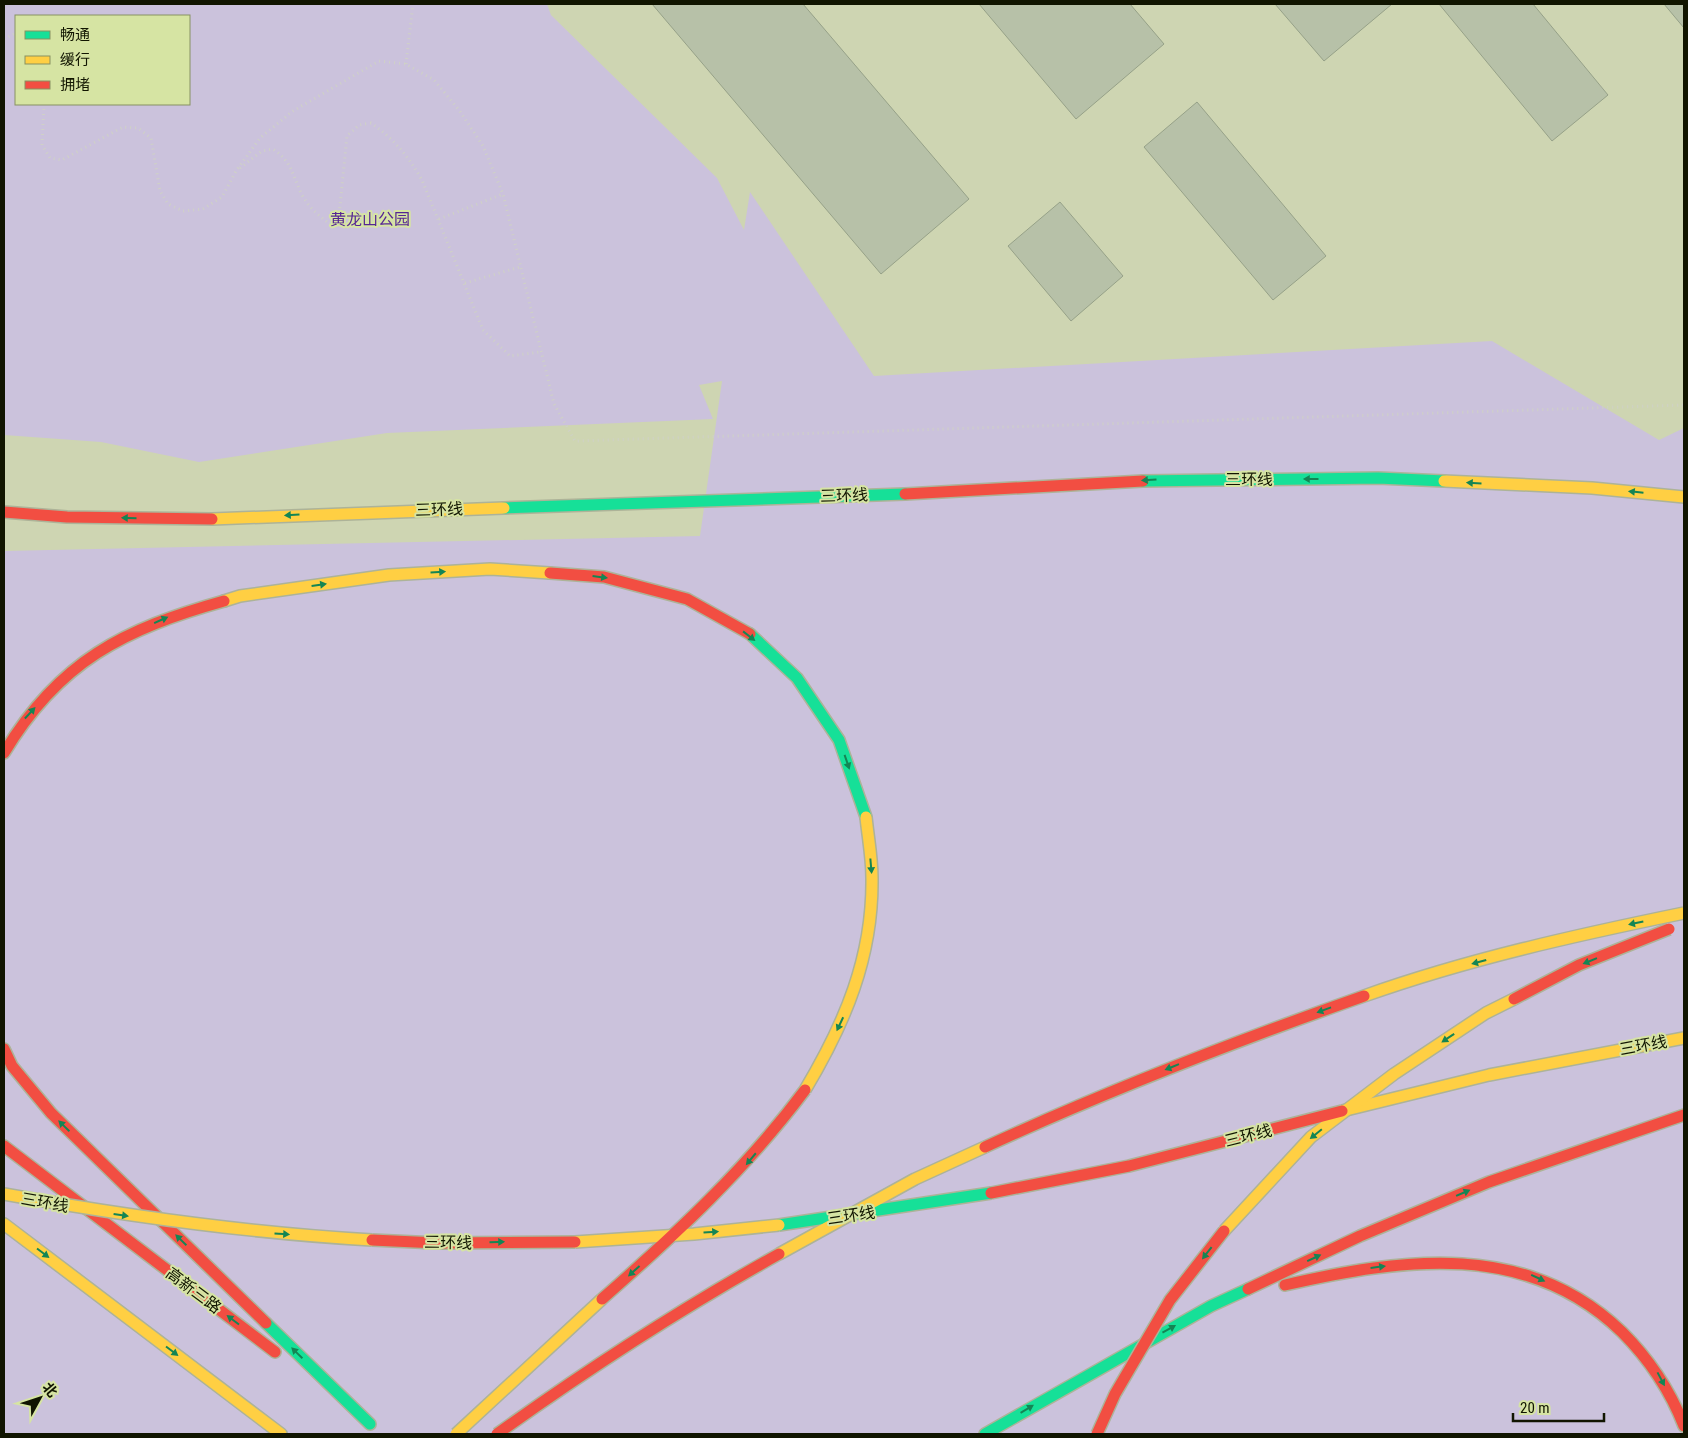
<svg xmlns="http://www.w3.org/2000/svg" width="1688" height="1438" font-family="'Roboto Condensed','Noto Sans SC',sans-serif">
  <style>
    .green { fill: #cbc2dc; fill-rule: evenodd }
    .building { fill: #b7c1a8; stroke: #96a188 }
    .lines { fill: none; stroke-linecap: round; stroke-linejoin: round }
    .fast-casing { stroke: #adb398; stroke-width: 14 }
    .slow-casing { stroke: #adb398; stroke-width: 14 }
    .jam-casing { stroke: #adb398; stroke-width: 14 }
    .path { stroke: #cfd1c6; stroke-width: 3; stroke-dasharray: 1 4; stroke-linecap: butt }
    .fast { stroke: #16e098; stroke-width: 11 }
    .slow { stroke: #ffcf43; stroke-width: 11 }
    .jam { stroke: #f24e42; stroke-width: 11 }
    .fast-bridge-casing { stroke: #adb398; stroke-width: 14; stroke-linecap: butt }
    .slow-bridge-casing { stroke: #adb398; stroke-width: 14; stroke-linecap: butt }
    .jam-bridge-casing { stroke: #adb398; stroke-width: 14; stroke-linecap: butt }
    .fast-bridge { stroke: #16e098; stroke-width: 11 }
    .slow-bridge { stroke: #ffcf43; stroke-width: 11 }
    .jam-bridge { stroke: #f24e42; stroke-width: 11 }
    .oneway { fill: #148554 }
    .labels { text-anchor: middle; stroke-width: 4; stroke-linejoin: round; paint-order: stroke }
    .park-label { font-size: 16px; fill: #552594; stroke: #d6e4a3 }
    .street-label { font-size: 16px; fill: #111500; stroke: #d6e4a3 }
  </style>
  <rect width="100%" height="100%" fill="#ced5b2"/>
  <path class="green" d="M4 4H547L551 15 717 178 744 230 750 192 874 376 1492 341 1659 440 1684 428V1434H4V551L700 536 722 381 699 385 713 419 387 433 199 462 101 442 4 435ZM16 16H189V104H16Z"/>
  <g class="building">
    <polygon points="652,4 803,4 969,199 881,274"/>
    <polygon points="979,4 1130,4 1164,44 1076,119"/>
    <polygon points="1275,4 1392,4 1324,61"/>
    <polygon points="1439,4 1533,4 1608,95 1552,141"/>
    <polygon points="1664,4 1684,4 1684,28"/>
    <polygon points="1197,102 1326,256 1273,300 1144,147"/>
    <polygon points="1060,202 1123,276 1071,321 1008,246"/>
  </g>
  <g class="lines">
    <g class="fast-casing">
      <g id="fast">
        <polyline points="1143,481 1378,478 1444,481"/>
        <polyline points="504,508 905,494"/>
        <polyline points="750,634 797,678 839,740 866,817"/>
        <polyline points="266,1323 370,1424"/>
        <polyline points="985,1434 1211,1306 1248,1289"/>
      </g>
    </g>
    <g class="slow-casing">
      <g id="slow">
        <polyline points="1444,481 1592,488 1684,497"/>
        <polyline points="212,519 504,508"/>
        <polyline points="224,601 240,596 389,575 490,569 550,573"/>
        <polyline points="4,1224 281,1434"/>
      </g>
    </g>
    <g class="jam-casing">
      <g id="jam">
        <polyline points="905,494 1143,481"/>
        <polyline points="4,512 67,517 212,519"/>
        <polyline points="550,573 604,577 687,599 750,634"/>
        <path d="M4 753C59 661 124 629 224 601"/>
        <polyline points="4,1049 12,1066 51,1113 266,1323"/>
        <polyline points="4,1146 275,1352"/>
        <path d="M1285 1285C1403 1258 1527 1240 1622 1332 1649 1359 1670 1390 1684 1426"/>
        <polyline points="1248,1289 1360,1236 1489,1182 1684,1115"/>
      </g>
    </g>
    <g class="path">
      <polyline points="4,39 16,33"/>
      <polyline points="406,64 413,4"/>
      <polyline points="44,104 42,145 50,158 62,160 123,127 138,128 151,138 160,191 168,204 183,211 203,209 222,197 236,171 260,138 293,111 379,61 406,64 434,80 459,110 483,146 503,194 554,404 575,441 1684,405"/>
      <path d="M240 168 262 151 273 149C292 162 292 174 301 193 308 207 318 215 330 224L339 216 347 136 359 125 371 123C394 139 408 156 422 180L483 330 510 356 540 352"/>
      <polyline points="439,219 503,194"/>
      <polyline points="465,283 520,267"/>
    </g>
    <use href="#fast" class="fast"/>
    <use href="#slow" class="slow"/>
    <use href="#jam" class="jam"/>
    <g class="fast-bridge-casing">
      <polyline id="fast-bridge" points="779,1225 991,1193"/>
    </g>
    <g class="slow-bridge-casing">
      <g id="slow-bridge">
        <path d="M1364 996C1468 959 1577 935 1684 913"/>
        <path d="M805 1090C845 1023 873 957 872 878 872 857 868 837 866 817"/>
        <polyline points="1342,1111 1489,1075 1684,1038"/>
        <path d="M4 1194C126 1216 248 1233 372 1240"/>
        <polyline points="1224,1231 1311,1137 1394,1074 1486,1013 1514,999"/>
        <polyline points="575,1242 694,1234 779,1225"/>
        <polyline points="779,1254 915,1179 985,1147"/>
        <polyline points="456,1434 602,1299"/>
      </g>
    </g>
    <g class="jam-bridge-casing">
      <g id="jam-bridge">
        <polyline points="1514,999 1579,965 1669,929"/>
        <path d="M985 1147C1109 1090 1236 1041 1364 996"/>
        <polyline points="991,1193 1129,1166 1342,1111"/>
        <polyline points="372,1240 437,1243 575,1242"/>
        <path d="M602 1299C676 1234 746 1169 805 1090"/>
        <path d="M497 1434C588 1369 682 1308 779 1254"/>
        <polyline points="1097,1434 1115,1394 1170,1300 1224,1231"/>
      </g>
    </g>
    <use href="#fast-bridge" class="fast-bridge"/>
    <use href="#slow-bridge" class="slow-bridge"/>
    <use href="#jam-bridge" class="jam-bridge"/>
  </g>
  <defs><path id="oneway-solid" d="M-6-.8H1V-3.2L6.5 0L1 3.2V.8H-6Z" transform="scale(1.25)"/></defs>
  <g class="oneway">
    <use href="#oneway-solid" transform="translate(1311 479) rotate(180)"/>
    <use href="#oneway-solid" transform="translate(1149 480) rotate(177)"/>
    <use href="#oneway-solid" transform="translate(1474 483) rotate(-177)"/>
    <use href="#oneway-solid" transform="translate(1636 492) rotate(-174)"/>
    <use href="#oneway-solid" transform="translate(292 515) rotate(177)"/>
    <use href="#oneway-solid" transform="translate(129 518) rotate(-179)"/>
    <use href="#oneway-solid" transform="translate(438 572) rotate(-4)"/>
    <use href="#oneway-solid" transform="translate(600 577) rotate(7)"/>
    <use href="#oneway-solid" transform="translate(319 585) rotate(-8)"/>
    <use href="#oneway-solid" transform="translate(161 620) rotate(-24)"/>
    <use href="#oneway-solid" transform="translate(749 636) rotate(38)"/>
    <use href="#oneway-solid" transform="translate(30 713) rotate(-47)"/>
    <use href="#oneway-solid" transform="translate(847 762) rotate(71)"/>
    <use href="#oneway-solid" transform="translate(871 866) rotate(85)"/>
    <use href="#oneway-solid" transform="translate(1636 923) rotate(168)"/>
    <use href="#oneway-solid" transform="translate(1590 961) rotate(158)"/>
    <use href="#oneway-solid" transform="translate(1479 962) rotate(165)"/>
    <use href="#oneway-solid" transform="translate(1324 1010) rotate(160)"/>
    <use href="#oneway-solid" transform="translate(840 1024) rotate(115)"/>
    <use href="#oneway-solid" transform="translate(1448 1038) rotate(146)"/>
    <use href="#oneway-solid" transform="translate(1172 1067) rotate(158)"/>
    <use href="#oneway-solid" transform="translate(64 1126) rotate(-136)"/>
    <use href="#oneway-solid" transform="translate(1316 1134) rotate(141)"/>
    <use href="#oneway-solid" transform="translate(751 1159) rotate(130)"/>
    <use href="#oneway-solid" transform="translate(1463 1193) rotate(-23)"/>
    <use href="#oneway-solid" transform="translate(121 1215) rotate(8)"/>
    <use href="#oneway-solid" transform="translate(711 1232) rotate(-4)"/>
    <use href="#oneway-solid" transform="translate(282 1234) rotate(3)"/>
    <use href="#oneway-solid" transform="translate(181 1240) rotate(-136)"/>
    <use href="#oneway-solid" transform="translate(497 1242) rotate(-1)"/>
    <use href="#oneway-solid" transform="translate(43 1253) rotate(37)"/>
    <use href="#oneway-solid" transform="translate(1207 1253) rotate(128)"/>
    <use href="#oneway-solid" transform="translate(1314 1258) rotate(-25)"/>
    <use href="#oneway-solid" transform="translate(1378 1267) rotate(-7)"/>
    <use href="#oneway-solid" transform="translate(634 1271) rotate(138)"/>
    <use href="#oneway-solid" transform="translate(1538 1278) rotate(25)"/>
    <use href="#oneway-solid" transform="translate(233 1320) rotate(-143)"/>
    <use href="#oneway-solid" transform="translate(1169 1329) rotate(-29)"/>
    <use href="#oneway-solid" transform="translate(172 1351) rotate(37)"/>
    <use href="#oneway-solid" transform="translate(297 1353) rotate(-136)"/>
    <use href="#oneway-solid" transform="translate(1661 1379) rotate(62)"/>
    <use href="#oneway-solid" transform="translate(1027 1409) rotate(-31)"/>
  </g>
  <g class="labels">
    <g class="park-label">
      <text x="370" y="225">黄龙山公园</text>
    </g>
    <g class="street-label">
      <text x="1249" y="485">三环线</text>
      <text transform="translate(844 495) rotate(-2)" y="6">三环线</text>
      <text transform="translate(439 509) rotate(-2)" y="6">三环线</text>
      <text transform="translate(1643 1045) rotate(-10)" y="6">三环线</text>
      <text transform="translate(1248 1135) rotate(-14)" y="6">三环线</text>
      <text transform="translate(45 1202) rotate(10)" y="6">三环线</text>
      <text transform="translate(851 1215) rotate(-8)" y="6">三环线</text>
      <text transform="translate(448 1242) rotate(1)" y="6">三环线</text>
      <text transform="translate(194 1290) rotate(37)" y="6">高新三路</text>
    </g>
  </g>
  <rect width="1688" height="1438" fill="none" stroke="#111500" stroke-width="10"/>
  <rect x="15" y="15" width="175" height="90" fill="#d6e4a3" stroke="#879162"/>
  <rect x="25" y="31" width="25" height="8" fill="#16e098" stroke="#879162"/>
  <text x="60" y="40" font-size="15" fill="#111500">畅通</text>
  <rect x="25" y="56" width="25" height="8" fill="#ffcf43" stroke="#879162"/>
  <text x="60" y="65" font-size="15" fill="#111500">缓行</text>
  <rect x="25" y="81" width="25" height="8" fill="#f24e42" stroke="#879162"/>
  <text x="60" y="90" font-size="15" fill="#111500">拥堵</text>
  <g transform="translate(40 1398) rotate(50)" stroke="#d6e4a3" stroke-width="4" paint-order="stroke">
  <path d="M0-4L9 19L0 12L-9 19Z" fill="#111500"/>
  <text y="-8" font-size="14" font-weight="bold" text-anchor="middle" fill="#111500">北</text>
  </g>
  <path d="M1513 1413v8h91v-8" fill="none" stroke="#111500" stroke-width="2.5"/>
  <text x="1520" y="1413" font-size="15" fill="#111500" stroke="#d6e4a3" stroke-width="4" paint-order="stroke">20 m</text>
</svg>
